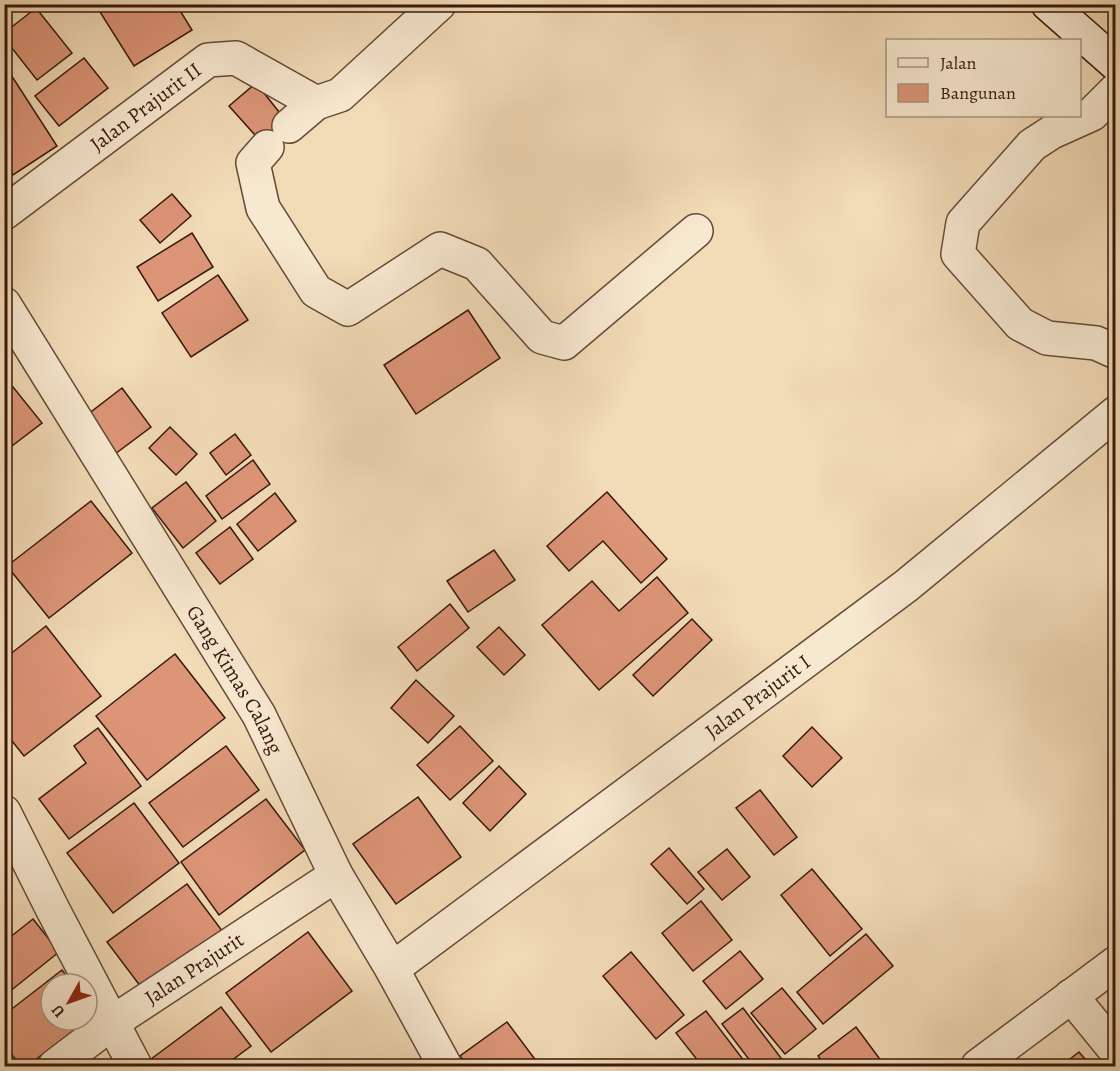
<svg xmlns="http://www.w3.org/2000/svg" width="1120" height="1071" font-family="Alegreya,serif">
  <style>
    .building { fill: #dd9578; stroke: #38180c; stroke-width: 1.5 }
    .lines { fill: none; stroke-linecap: round; stroke-linejoin: round }
    .street-casing { stroke: #664937; stroke-width: 36 }
    .secondary-casing { stroke: #38180c; stroke-width: 36 }
    .street { stroke: #f7e8d0; stroke-width: 33 }
    .secondary { stroke: #f7e8d0; stroke-width: 33 }
    .labels { text-anchor: middle; stroke-width: 5; stroke-linejoin: round; paint-order: stroke }
    .street-label { font-size: 21px; fill: #38180c; stroke: #f7e8d0 }
  </style>
  <rect width="100%" height="100%" fill="#f2dbb7"/>
  <filter id="stains"><feTurbulence type="fractalNoise" baseFrequency=".00333" numOctaves="4"/><feColorMatrix values="0 0 0 0 .2 0 0 0 0 .09 0 0 0 0 .02 0 0 0 .5 -.17"/></filter>
  <radialGradient id="worn" r=".72"><stop offset=".6" stop-color="#630" stop-opacity="0"/><stop offset="1" stop-color="#630" stop-opacity=".3"/></radialGradient>
  <g class="building">
    <polygon points="95,4 176,4 192,30 134,66"/>
    <polygon points="36,8 72,53 37,80 4,38 4,33"/>
    <polygon points="84,58 108,88 59,126 35,96"/>
    <polygon points="4,64 57,146 13,175 4,162"/>
    <polygon points="256,83 295,132 271,153 229,106"/>
    <polygon points="172,194 191,216 160,243 140,220"/>
    <polygon points="192,233 213,267 158,301 137,267"/>
    <polygon points="218,275 248,320 191,357 162,313"/>
    <polygon points="468,310 500,358 416,414 384,365"/>
    <polygon points="13,387 42,423 4,452 4,394"/>
    <polygon points="122,388 151,427 115,454 87,415"/>
    <polygon points="170,427 197,454 176,475 149,448"/>
    <polygon points="235,434 251,455 226,475 210,453"/>
    <polygon points="253,460 270,484 222,519 206,496"/>
    <polygon points="186,482 216,521 183,548 152,508"/>
    <polygon points="607,492 667,559 641,583 603,541 569,571 547,546"/>
    <polygon points="275,493 296,521 258,551 237,524"/>
    <polygon points="91,501 132,553 49,618 7,566"/>
    <polygon points="230,527 253,559 220,584 196,553"/>
    <polygon points="494,550 515,580 468,612 447,581"/>
    <polygon points="657,577 688,613 599,690 542,625 592,581 619,611"/>
    <polygon points="450,604 469,628 417,671 398,647"/>
    <polygon points="692,619 712,640 653,696 633,675"/>
    <polygon points="46,626 101,696 24,756 4,731 4,659"/>
    <polygon points="499,627 525,655 504,675 477,647"/>
    <polygon points="175,654 225,718 147,780 96,716"/>
    <polygon points="416,680 454,716 428,743 391,708"/>
    <polygon points="460,726 493,761 450,800 417,765"/>
    <polygon points="812,727 842,758 812,787 783,756"/>
    <polygon points="98,728 141,786 69,839 39,799 86,763 74,746"/>
    <polygon points="226,746 259,790 183,847 149,803"/>
    <polygon points="499,766 526,794 490,831 463,803"/>
    <polygon points="760,790 797,837 774,855 736,808"/>
    <polygon points="418,797 461,857 396,904 353,844"/>
    <polygon points="266,799 305,850 219,915 181,862"/>
    <polygon points="134,803 179,863 113,913 67,853"/>
    <polygon points="669,848 704,889 687,904 651,864"/>
    <polygon points="727,849 750,877 722,900 698,872"/>
    <polygon points="812,869 862,929 830,956 781,895"/>
    <polygon points="187,884 223,932 144,991 107,942"/>
    <polygon points="701,901 732,940 693,971 662,933"/>
    <polygon points="33,919 59,952 4,996 4,942"/>
    <polygon points="308,932 352,991 271,1052 226,993"/>
    <polygon points="866,934 893,966 823,1024 797,992"/>
    <polygon points="740,951 763,979 726,1009 703,981"/>
    <polygon points="631,952 684,1015 656,1039 603,976"/>
    <polygon points="62,970 73,984 51,984 51,1020 87,1020 87,1002 96,1014 27,1066 21,1066 4,1045 4,1015"/>
    <polygon points="782,988 816,1029 785,1054 751,1013"/>
    <polygon points="221,1007 251,1046 224,1066 157,1066 151,1059"/>
    <polygon points="743,1008 784,1062 778,1066 754,1066 722,1024"/>
    <polygon points="706,1011 748,1066 702,1066 676,1033"/>
    <polygon points="507,1022 540,1066 468,1066 460,1056"/>
    <polygon points="856,1027 885,1066 826,1066 818,1056"/>
    <polygon points="1079,1052 1091,1066 1061,1066"/>
  </g>
  <g class="lines">
    <g class="street-casing">
      <g id="street">
        <polyline points="1116,90 1092,114 1052,132 1032,145 963,223 958,254 1020,324 1047,338 1096,343 1116,352"/>
        <polyline points="289,126 316,103"/>
        <polyline points="267,147 253,163 263,208 316,291 348,309 440,249 477,264 542,337 564,343 696,231"/>
        <path id="s1" d="M4 213 208 60 236 58 316 103 340 95 439 4"/>
        <path id="s2" d="M4 304 259 715 336 875 392 969 445 1066"/>
        <polyline points="4,812 52,908 135,1066"/>
        <path id="s3" d="M392 969 906 586 1116 413"/>
        <polyline points="1071,996 1116,1051"/>
        <path id="s4" d="M55 1066 113 1022 336 875"/>
        <polyline points="978,1066 1116,963"/>
      </g>
    </g>
    <g class="secondary-casing">
      <polyline id="secondary" points="1048,4 1116,64"/>
    </g>
    <use href="#street" class="street"/>
    <use href="#secondary" class="secondary"/>
  </g>
  <g class="labels">
    <g class="street-label">
      <text dy="7" stroke="none"><textPath href="#s1" startOffset="177">Jalan Prajurit II</textPath></text>
      <text dy="7" stroke="none"><textPath href="#s2" startOffset="441">Gang Kimas Calang</textPath></text>
      <text dy="7" stroke="none"><textPath href="#s3" startOffset="456">Jalan Prajurit I</textPath></text>
      <text dy="7" stroke="none"><textPath href="#s4" startOffset="170">Jalan Prajurit</textPath></text>
    </g>
  </g>
  <rect width="1120" height="1071" fill="none" stroke="#f2dbb7" stroke-width="24"/>
  <rect x="6" y="6" width="1108" height="1059" fill="none" stroke="#38180c" stroke-width="3"/>
  <rect x="12" y="12" width="1096" height="1047" fill="none" stroke="#38180c" stroke-width="1.5"/>
  <rect x="886" y="39" width="195" height="78" fill="#f7e8d0" stroke="#ab9582" stroke-width="1.5"/>
  <rect x="898" y="58" width="30" height="9" fill="#f7e8d0" stroke="#ab9582" stroke-width="1.5"/>
  <text x="940" y="69" font-size="18" fill="#38180c">Jalan</text>
  <rect x="898" y="84" width="30" height="18" fill="#dd9578" stroke="#ab9582" stroke-width="1.5"/>
  <text x="940" y="99" font-size="18" fill="#38180c">Bangunan</text>
  <g transform="translate(69 1002) rotate(230)"><circle r="28" fill="#f7e8d0" stroke="#ab9582" stroke-width="1.5"/>
  <path d="M0-4.5L10 22L0 15L-10 22Z" fill="#8f2418"/>
  <text y="-9" font-size="16" font-weight="bold" text-anchor="middle" fill="#38180c">U</text>
  </g>
  <rect width="100%" height="100%" filter="url(#stains)"/>
  <rect width="100%" height="100%" fill="url(#worn)"/>
</svg>
